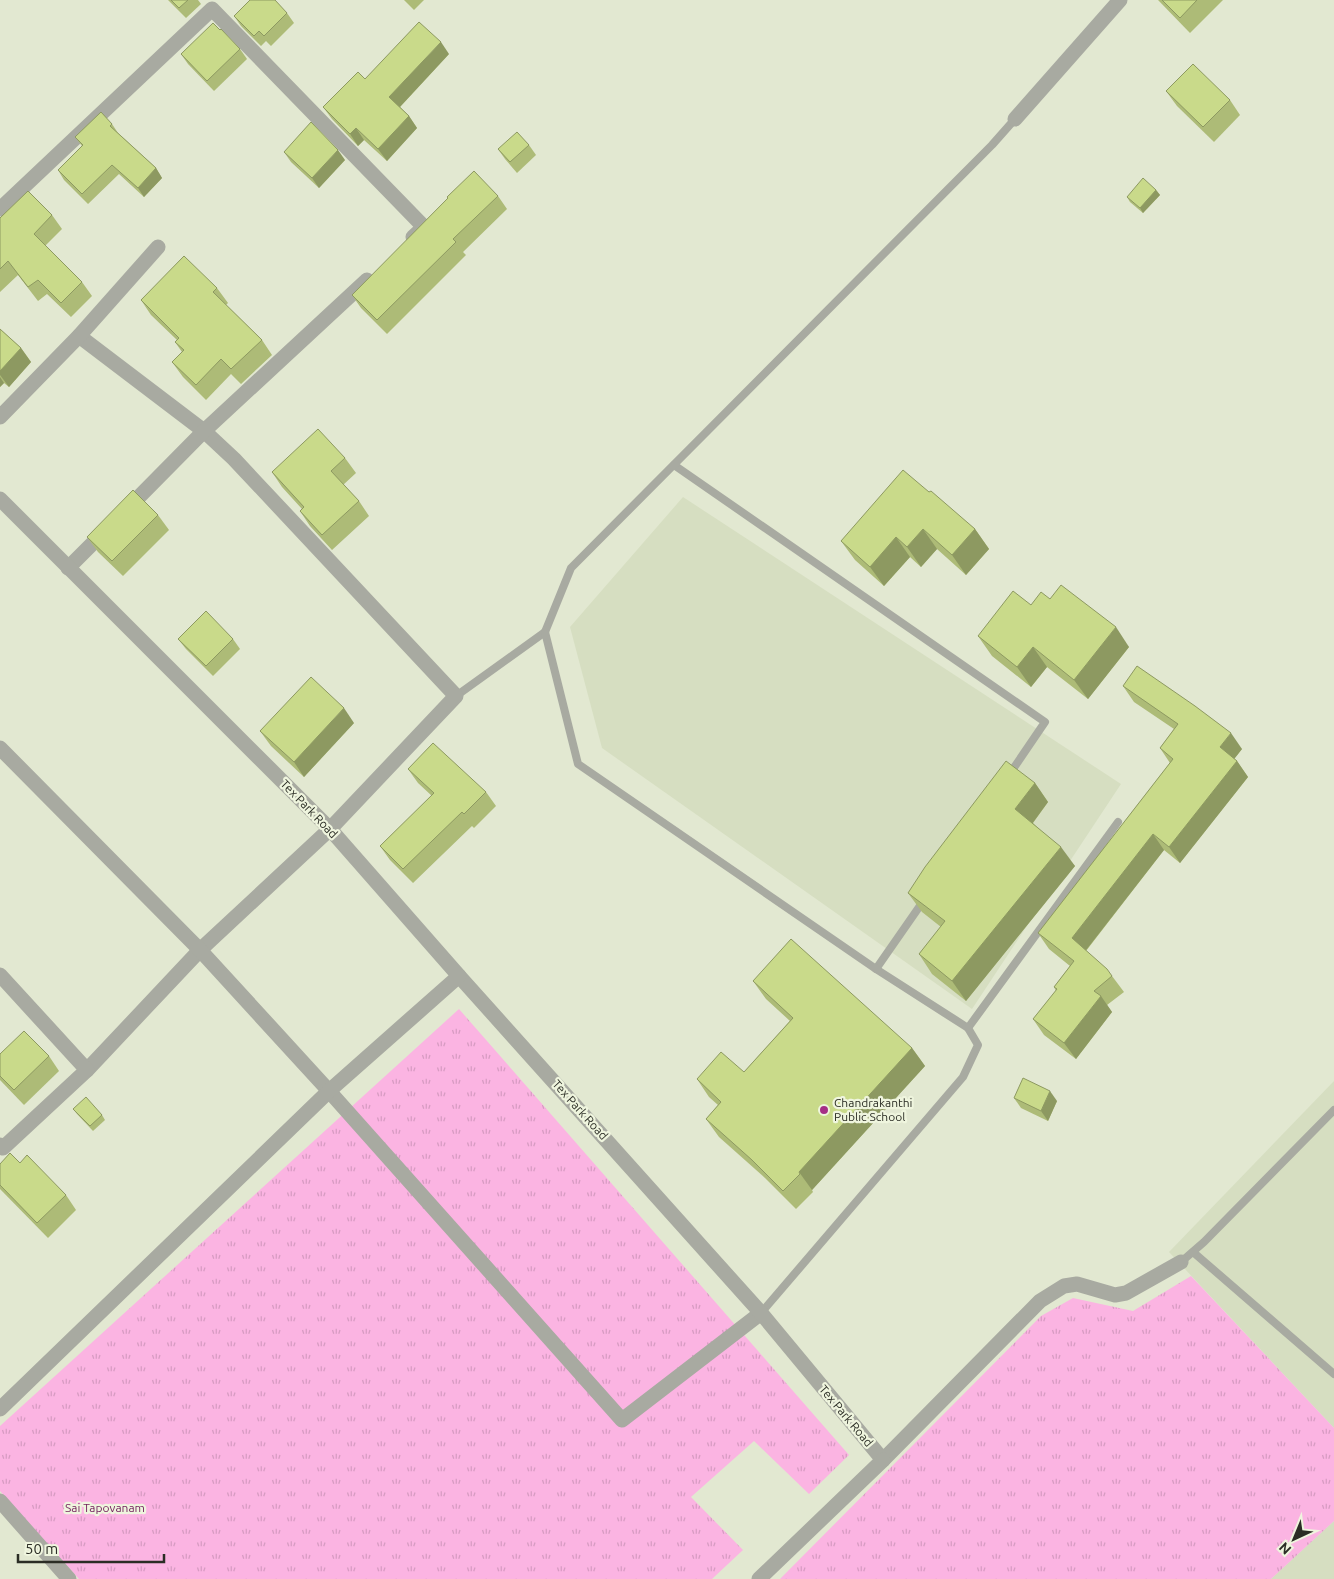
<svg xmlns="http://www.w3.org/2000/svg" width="1334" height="1579" font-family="Ubuntu,sans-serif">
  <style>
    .built { fill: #d6dec1 }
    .grass { fill: url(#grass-tufts) }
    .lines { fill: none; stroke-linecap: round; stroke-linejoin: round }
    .service { stroke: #a8aaa1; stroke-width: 8 }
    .minor { stroke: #a8aaa1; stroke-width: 15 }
    .tertiary { stroke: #a8aaa1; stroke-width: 15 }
    .wall { fill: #adbb77 }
    .shaded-wall { fill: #8d9961 }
    .building { fill: #c9da8a; stroke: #8d9961 }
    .poi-dot { fill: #a52e86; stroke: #eff5de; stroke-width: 2 }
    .labels { text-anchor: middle; stroke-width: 4.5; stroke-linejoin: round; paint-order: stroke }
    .street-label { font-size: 12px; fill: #2b2d25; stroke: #eff5de }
    .poi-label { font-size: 12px; fill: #2b2d25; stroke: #eff5de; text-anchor: start }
    .park-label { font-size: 12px; fill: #701e5b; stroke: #eff5de }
  </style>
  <defs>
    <pattern id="grass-tufts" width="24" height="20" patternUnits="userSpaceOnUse" patternTransform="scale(1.25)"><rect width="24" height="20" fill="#fbb4e2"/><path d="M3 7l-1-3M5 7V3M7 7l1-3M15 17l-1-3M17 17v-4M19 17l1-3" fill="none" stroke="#d79bc2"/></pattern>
  </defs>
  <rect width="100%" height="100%" fill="#e2e8d1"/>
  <g class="built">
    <polygon points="683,497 1121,784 972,1009 602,748 570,627"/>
    <polygon points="1334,1081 1334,1428 1169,1252"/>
    <polygon points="1334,1521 1334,1579 1271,1579"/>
  </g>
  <g class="grass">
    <polygon points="459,1009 849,1455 809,1494 754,1441 691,1497 743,1550 712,1579 79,1579 0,1491 0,1426"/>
    <polygon points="1191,1276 1334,1428 1334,1521 1271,1579 780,1579 1041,1316 1073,1298 1133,1311"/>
  </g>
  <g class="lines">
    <g class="service">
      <polyline points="674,465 1045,722 1009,775"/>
      <polyline points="456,696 545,632"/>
      <polyline points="876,969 924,900"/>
      <polyline points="968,1028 1118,822"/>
      <polyline points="1193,1252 1334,1374"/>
      <polyline points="1181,1262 1204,1242 1334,1110"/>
      <polyline points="761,1313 963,1077 978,1045 968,1028 876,969 578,764 545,632 571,568 992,145 1015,119"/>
    </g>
    <g class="minor">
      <polyline points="1015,119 1120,0"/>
      <polyline points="0,209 212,9 424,227 413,237"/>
      <polyline points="79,336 204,431 234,459 456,696 330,829 200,950 87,1070"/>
      <polyline points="0,417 79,336 158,247"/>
      <polyline points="125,511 204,431 367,280"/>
      <polyline points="68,568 105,531"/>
      <polyline points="0,748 200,950 329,1091 622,1420 761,1313"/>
      <polyline points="0,975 87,1070 3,1148 0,1145"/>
      <polyline points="459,976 761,1313 883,1460 1040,1301 1064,1286 1077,1284 1115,1295 1126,1293 1181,1262"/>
      <polyline points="759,1579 883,1460"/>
    </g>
    <g class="tertiary">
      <polyline points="0,499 330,829 459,976 329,1091 0,1409"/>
      <polyline points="0,1501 69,1579"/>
    </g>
  </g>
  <g class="wall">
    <polygon points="168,0 198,0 201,4 186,18"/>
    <polygon points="404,0 424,0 414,10"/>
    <polygon points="1158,0 1223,0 1190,33"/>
    <polygon points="287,13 294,23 271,46 266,41 261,46 241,26 234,16"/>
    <polygon points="220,30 240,49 247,59 214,91 188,64 181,54"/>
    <polygon points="449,54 400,107 409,116 417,128 387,161 364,140 358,146 332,119 323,107 365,79"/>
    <polygon points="1166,91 1230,100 1240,115 1214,142 1177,106"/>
    <polygon points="112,124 118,133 156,168 162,178 144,197 119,174 88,204 64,180 58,170 82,146 75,137"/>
    <polygon points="529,145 536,155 517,173 505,159 498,149"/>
    <polygon points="284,152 345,160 319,188 291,162"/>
    <polygon points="1156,190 1160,195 1143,213 1130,202 1127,197"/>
    <polygon points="498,196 507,209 463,252 466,255 387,334 361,308 352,295"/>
    <polygon points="52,215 62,229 45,246 82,282 92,296 71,317 47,294 38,301 18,275 0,292 0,218"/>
    <polygon points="217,288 228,303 226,305 262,340 272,355 241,384 231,374 206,400 183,377 172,362 182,352 175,342 177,340 151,315 141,300"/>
    <polygon points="0,329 21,348 31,362 9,387 4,383 0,387"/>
    <polygon points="345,458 356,473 343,485 359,501 369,516 332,550 310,526 300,511 302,509 282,487 272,472"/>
    <polygon points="929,492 975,529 989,549 966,575 937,549 921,567 910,557 884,586 855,560 841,541"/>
    <polygon points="158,515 169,530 123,576 98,552 87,537"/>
    <polygon points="1050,599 1129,647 1088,699 1047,667 1031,687 992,656 978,636 1031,605"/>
    <polygon points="178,639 233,639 240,649 213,676 186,649"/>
    <polygon points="1123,686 1242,749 1234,759 1237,761 1248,777 1180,863 1164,850 1086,951 1112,976 1124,992 1107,1005 1112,1012 1076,1059 1044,1035 1033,1019 1056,991 1054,987 1070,966 1049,949 1038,933 1170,763 1160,748 1174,729 1134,702"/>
    <polygon points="354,723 304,777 271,746 260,731"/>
    <polygon points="408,769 486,792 496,806 474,828 472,826 413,883 390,860 380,846 432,796 418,783"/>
    <polygon points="1035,783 1048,802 1033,823 1075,866 966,1001 932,974 919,954 941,927 922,912 908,893"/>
    <polygon points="753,981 912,1048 925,1066 812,1190 813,1192 796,1209 765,1178 719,1137 706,1119 718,1105 709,1097 697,1079 744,1072 790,1021 766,999"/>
    <polygon points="0,1054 49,1056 59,1071 24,1105 0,1080"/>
    <polygon points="1014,1098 1057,1101 1048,1121 1021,1108"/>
    <polygon points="73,1109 102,1115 105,1120 93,1131 77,1114"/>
    <polygon points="20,1163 66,1195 76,1210 48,1238 0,1189 0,1164"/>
  </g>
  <g class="shaded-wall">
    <polygon points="441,42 449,54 398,109 389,97"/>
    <polygon points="409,116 417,128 387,161 378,149"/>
    <polygon points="356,128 364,140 358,146 350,134"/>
    <polygon points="338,150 345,160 319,188 312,178"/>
    <polygon points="156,168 162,178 144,197 138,188"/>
    <polygon points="1156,190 1160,195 1143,213 1140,208"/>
    <polygon points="21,348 31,362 9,387 0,375 0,371"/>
    <polygon points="0,377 4,383 0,387"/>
    <polygon points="923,529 937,549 921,567 907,547"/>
    <polygon points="975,529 989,549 966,575 952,555"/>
    <polygon points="896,537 910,557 884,586 870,567"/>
    <polygon points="1116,627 1129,647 1088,699 1074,680"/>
    <polygon points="1033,647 1047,667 1031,687 1017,667"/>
    <polygon points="344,708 354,723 304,777 294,762"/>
    <polygon points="1231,733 1242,749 1231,763 1220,747"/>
    <polygon points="1237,761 1248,777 1180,863 1169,847"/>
    <polygon points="1035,783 1048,802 1029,828 1015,809"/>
    <polygon points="1153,834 1164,850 1083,954 1072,938"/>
    <polygon points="1061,847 1075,866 966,1001 952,981"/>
    <polygon points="1101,996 1112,1012 1076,1059 1064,1043"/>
    <polygon points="912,1048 925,1066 812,1190 799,1172"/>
    <polygon points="1050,1091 1057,1101 1048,1121 1041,1111"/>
  </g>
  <g class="building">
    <polygon points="171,0 188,0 179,8"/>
    <polygon points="250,0 275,0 287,13 264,36 259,31 254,36 234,16"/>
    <polygon points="1162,0 1197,0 1180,18"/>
    <polygon points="419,22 441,42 389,97 409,116 378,149 356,128 350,134 323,107 358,72 365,79"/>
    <polygon points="213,23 220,30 221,29 240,49 207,81 181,54"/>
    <polygon points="1193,64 1230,100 1203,127 1166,91"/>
    <polygon points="101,112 112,124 110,126 156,168 138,188 112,165 82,194 58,170 83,145 75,137"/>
    <polygon points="311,122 338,150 312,178 284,152"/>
    <polygon points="517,132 529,145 510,162 498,149"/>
    <polygon points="474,171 498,196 453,239 456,242 377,320 352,295 448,198 447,197"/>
    <polygon points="1143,178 1156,190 1140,208 1127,197"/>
    <polygon points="28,191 52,215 34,234 82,282 61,303 38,280 28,287 8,261 0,269 0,218"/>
    <polygon points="184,256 217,288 213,292 262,340 231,369 221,359 196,385 172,362 184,350 175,342 179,338 141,300"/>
    <polygon points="0,329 21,348 0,371"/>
    <polygon points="318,429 345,458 331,471 359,501 322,535 300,511 304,507 272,472"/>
    <polygon points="903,470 929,492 931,491 975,529 952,555 923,529 907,547 896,537 870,567 841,541"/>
    <polygon points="133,490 158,515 112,561 87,537"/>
    <polygon points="1061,585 1116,627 1074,680 1033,647 1017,667 978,636 1013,591 1031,605 1041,592 1050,599"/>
    <polygon points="206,611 233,639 206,666 178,639"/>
    <polygon points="1137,666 1195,706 1231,733 1220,747 1237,761 1169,847 1153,834 1072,938 1107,969 1112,976 1094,991 1101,996 1064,1043 1033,1019 1057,989 1054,987 1074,961 1038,933 1173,759 1160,748 1178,724 1123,686"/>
    <polygon points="311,677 344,708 294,762 260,731"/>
    <polygon points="433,743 486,792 464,814 462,812 403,869 380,846 434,793 408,769"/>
    <polygon points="1006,761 1035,783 1015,809 1061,847 952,981 919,954 945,921 908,893 925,867"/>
    <polygon points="791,939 912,1048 799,1172 800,1174 783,1191 752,1160 706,1119 721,1102 697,1079 721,1052 744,1072 793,1018 753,981"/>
    <polygon points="24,1031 49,1056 14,1090 0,1076 0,1054"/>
    <polygon points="1023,1078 1050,1091 1041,1111 1014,1098"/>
    <polygon points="86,1097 102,1115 90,1126 73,1109"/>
    <polygon points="10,1153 20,1163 27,1155 66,1195 37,1223 0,1185 0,1164"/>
  </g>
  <circle class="poi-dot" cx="824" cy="1110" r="5"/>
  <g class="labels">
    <g class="street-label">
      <text transform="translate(309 809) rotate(46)" y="4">Tex Park Road</text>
      <text transform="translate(580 1110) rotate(48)" y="4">Tex Park Road</text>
      <text transform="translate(846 1416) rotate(50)" y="4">Tex Park Road</text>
    </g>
    <g class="poi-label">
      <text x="834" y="1107">Chandrakanthi<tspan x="834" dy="14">Public School</tspan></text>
    </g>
    <g class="park-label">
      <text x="105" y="1512">Sai Tapovanam</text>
    </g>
  </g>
  <g transform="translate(1294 1539) rotate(224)" stroke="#eff5de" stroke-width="4" paint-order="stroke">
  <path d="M0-4L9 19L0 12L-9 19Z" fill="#2b2d25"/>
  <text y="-8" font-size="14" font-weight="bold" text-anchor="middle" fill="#2b2d25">N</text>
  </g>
  <path d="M18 1554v8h146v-8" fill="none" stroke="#2b2d25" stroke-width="2.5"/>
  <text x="25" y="1554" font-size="15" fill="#2b2d25" stroke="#eff5de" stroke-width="4" paint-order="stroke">50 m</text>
</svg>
